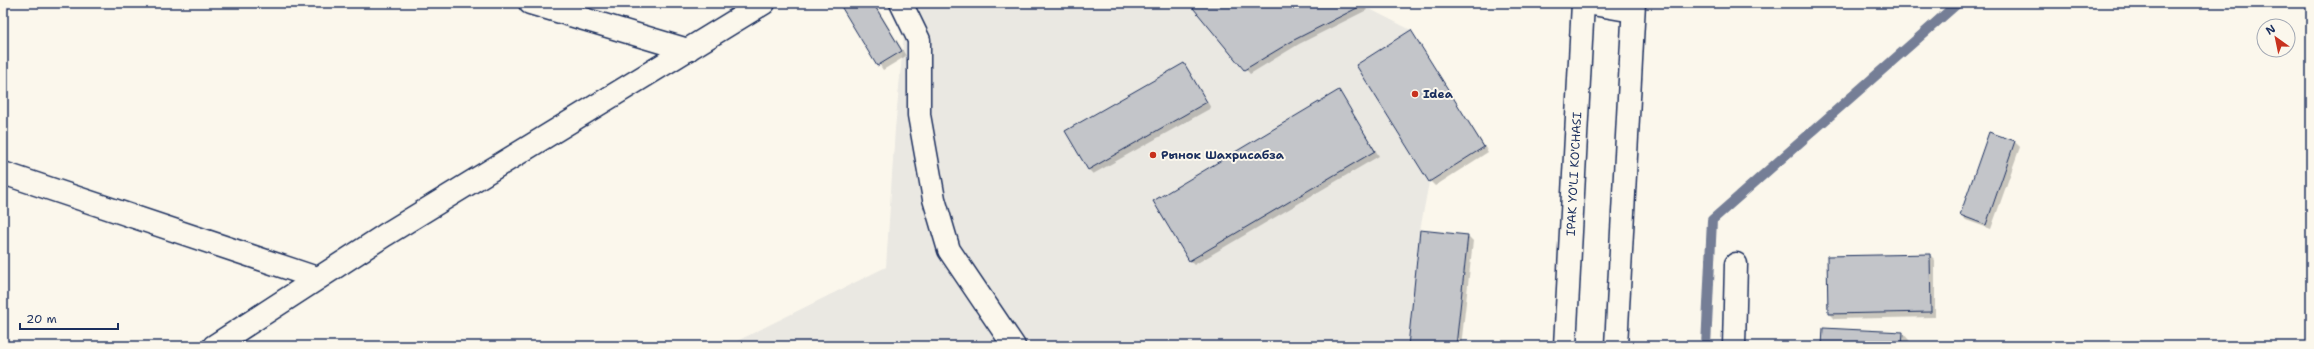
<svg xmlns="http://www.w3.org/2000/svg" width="2314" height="349" font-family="'Shantell Sans',sans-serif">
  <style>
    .built { fill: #eae8e2 }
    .shadow { fill: #0003 }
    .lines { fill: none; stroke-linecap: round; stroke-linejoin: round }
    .stream { stroke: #747e96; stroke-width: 10 }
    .building { fill: #c3c5c9; stroke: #1b2f5e }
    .minor-casing { stroke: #1b2f5e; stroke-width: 25 }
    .major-casing { stroke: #1b2f5e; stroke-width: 25 }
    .minor { stroke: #fbf7ec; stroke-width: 22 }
    .major { stroke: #fbf7ec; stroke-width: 22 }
    .poi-dot { fill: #c8321e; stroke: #fbf7ec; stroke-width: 1.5 }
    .labels { text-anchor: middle; stroke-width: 4; stroke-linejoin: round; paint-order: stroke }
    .poi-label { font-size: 12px; font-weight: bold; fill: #1b2f5e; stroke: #fbf7ec; text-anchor: start }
    .street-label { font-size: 12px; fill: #1b2f5e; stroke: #fbf7ec }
  </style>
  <rect width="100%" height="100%" fill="#fbf7ec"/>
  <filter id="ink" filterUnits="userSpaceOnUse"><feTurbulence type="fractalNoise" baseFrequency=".025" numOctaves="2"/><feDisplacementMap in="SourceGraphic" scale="8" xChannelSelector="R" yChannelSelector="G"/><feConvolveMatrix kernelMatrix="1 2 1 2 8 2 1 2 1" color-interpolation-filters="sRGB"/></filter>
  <g filter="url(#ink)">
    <polygon class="built" points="907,3 1358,3 1411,30 1356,65 1429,182 1420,230 1416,346 727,346 886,267 895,129"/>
    <g class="shadow">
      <polygon points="840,3 874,3 906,56 883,70"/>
      <polygon points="1190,3 1355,3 1363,5 1367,10 1299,44 1250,74"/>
      <polygon points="1411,32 1488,152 1435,186 1430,181"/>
      <polygon points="1184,64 1211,108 1093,174 1088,169"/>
      <polygon points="1339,92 1379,156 1194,265 1189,260"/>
      <polygon points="1990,133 2015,142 2020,147 1991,229 1966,220 1961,215"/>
      <polygon points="1468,236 1473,241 1461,346 1409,346"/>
      <polygon points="1930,255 1935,260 1935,317 1834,319 1829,314"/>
      <polygon points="1903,333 1914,346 1823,346"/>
    </g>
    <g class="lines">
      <polyline class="stream" points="1706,346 1712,220 1958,3"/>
    </g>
    <g class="building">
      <polygon points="839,3 873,3 902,51 877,66"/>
      <polygon points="1189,3 1358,3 1363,5 1294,40 1244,70"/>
      <polygon points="1411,30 1484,147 1429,182 1356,65"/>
      <polygon points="1184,63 1207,102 1088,170 1065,131"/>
      <polygon points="1339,90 1375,151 1189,261 1153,201"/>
      <polygon points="1989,132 2015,141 1986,225 1960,215"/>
      <polygon points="1420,230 1468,235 1456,346 1408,346"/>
      <polygon points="1930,254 1931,312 1828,314 1827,256"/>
      <polygon points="1823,328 1903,332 1902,346 1822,346"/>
    </g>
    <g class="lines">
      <g class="minor-casing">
        <g id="minor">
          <polyline points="530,3 688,50"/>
          <polyline points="901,3 919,40 919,115 934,199 949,250 1014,346"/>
          <polyline points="3,173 317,278"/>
          <polyline points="214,346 385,235 764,3"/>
          <polyline points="1734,346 1736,264"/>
        </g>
      </g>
      <g class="major-casing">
        <g id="major">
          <polyline points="1587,3 1633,11"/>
          <polyline points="1565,346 1583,3"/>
          <polyline points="1616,346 1634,3"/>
        </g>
      </g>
      <use href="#minor" class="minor"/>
      <use href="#major" class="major"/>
    </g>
  </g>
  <g class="poi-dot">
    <circle cx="1415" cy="94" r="4"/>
    <circle cx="1153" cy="155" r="4"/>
  </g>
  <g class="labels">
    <g class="poi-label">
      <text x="1423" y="98">Idea</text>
      <text x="1161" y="159">Рынок Шахрисабза</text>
    </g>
    <g class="street-label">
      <text transform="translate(1574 174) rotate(-87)" y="4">IPAK YO'LI KO'CHASI</text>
    </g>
  </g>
  <rect width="2314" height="349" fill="none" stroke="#fbf7ec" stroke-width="16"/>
  <rect x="8" y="8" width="2298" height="333" fill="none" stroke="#1b2f5e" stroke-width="1.5" filter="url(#ink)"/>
  <g transform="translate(2276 38) rotate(327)"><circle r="19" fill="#fbf7ec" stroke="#a1a7b3"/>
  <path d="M0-3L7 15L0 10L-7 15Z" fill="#c8321e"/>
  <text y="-6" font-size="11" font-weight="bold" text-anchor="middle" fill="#1b2f5e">N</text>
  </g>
  <path d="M20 323v6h98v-6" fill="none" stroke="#1b2f5e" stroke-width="2"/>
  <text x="26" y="323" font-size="12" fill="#1b2f5e" stroke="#fbf7ec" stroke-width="3" paint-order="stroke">20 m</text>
</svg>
